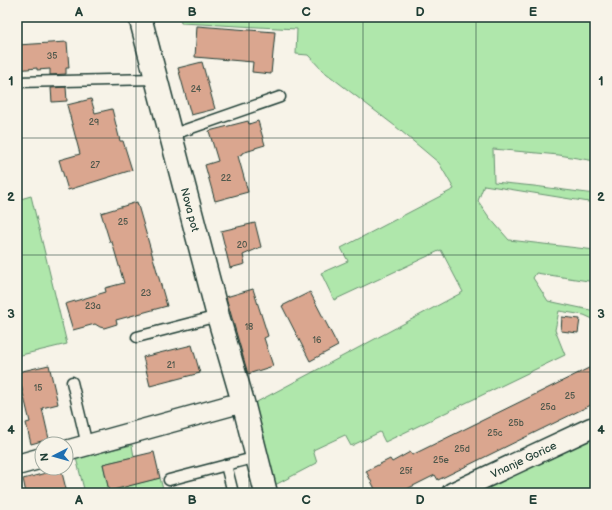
<svg xmlns="http://www.w3.org/2000/svg" width="612" height="510" font-family="'Balsamiq Sans',sans-serif">
  <style>
    .green { fill: #afe7ab; stroke: #679270 }
    .building { fill: #daa68f; stroke: #1f3d34 }
    .lines { fill: none; stroke-linecap: round; stroke-linejoin: round }
    .service-casing { stroke: #1f3d34; stroke-width: 13 }
    .minor-casing { stroke: #1f3d34; stroke-width: 23 }
    .tertiary-casing { stroke: #1f3d34; stroke-width: 25 }
    .service { stroke: #f7f3e8; stroke-width: 10 }
    .minor { stroke: #f7f3e8; stroke-width: 20 }
    .tertiary { stroke: #f7f3e8; stroke-width: 22 }
    .grid { fill: none; stroke: #1f3d34; stroke-width: 1; stroke-opacity: 0.55 }
    .labels { text-anchor: middle; stroke-width: 3; stroke-linejoin: round; paint-order: stroke }
    .number-label { font-size: 9px; fill: #4e574b }
    .street-label { font-size: 11px; fill: #1f3d34; stroke: #f7f3e8 }
    .neatline { fill: none; stroke: #1f3d34; stroke-width: 1.5 }
    .grid-label { font-size: 13px; text-anchor: middle; font-weight: bold; fill: #1f3d34 }
  </style>
  <rect width="100%" height="100%" fill="#f7f3e8"/>
  <filter id="ink" filterUnits="userSpaceOnUse"><feTurbulence type="fractalNoise" baseFrequency=".025" numOctaves="2"/><feDisplacementMap in="SourceGraphic" scale="8" xChannelSelector="R" yChannelSelector="G"/><feConvolveMatrix kernelMatrix="1 2 1 2 8 2 1 2 1" color-interpolation-filters="sRGB"/></filter>
  <g filter="url(#ink)">
    <g class="green">
      <polygon points="179,17 595,17 595,161 559,155 493,149 494,182 534,186 595,194 595,203 484,185 478,201 489,217 509,240 595,250 595,282 536,273 533,278 548,301 595,311 595,320 584,315 559,311 555,330 565,355 385,442 380,432 351,446 345,435 313,450 317,463 275,485 253,404 463,292 441,250 334,300 321,273 348,261 341,248 454,189 439,163 395,126 322,70 308,55 296,54 297,29 181,23"/>
      <polygon points="31,196 67,344 17,356 17,200"/>
      <polygon points="595,435 595,493 471,493"/>
      <polygon points="132,445 134,457 103,464 109,490 160,478 164,493 85,493 76,458"/>
    </g>
    <g class="building">
      <polygon points="197,26 275,32 271,74 252,72 253,62 195,57"/>
      <polygon points="67,42 69,68 66,68 66,74 50,75 50,69 37,70 37,68 17,70 17,45"/>
      <polygon points="202,62 215,109 191,115 178,68"/>
      <polygon points="66,87 67,101 52,102 51,88"/>
      <polygon points="91,99 95,113 112,109 120,141 123,141 132,170 68,190 59,160 80,154 67,105"/>
      <polygon points="248,121 249,124 258,121 265,145 255,148 255,149 242,153 242,154 238,156 248,192 215,201 205,165 218,161 209,131"/>
      <polygon points="137,202 167,306 116,320 117,324 104,328 100,327 95,324 73,330 65,304 106,292 105,288 124,283 112,242 110,242 101,213"/>
      <polygon points="255,223 261,247 243,255 245,264 230,268 221,231"/>
      <polygon points="253,289 268,336 264,338 273,366 248,374 226,297"/>
      <polygon points="310,292 338,346 310,361 282,306"/>
      <polygon points="562,317 580,319 578,333 561,331"/>
      <polygon points="192,345 200,373 150,386 143,357"/>
      <polygon points="49,365 58,404 42,408 49,439 31,444 26,423 30,422 18,372"/>
      <polygon points="595,365 595,403 438,480 435,475 399,493 377,493 366,471 390,459 392,462 410,452 412,455"/>
      <polygon points="154,452 160,478 109,491 103,464"/>
      <polygon points="61,469 67,493 26,493 23,479"/>
    </g>
    <g class="lines">
      <g class="service-casing">
        <g id="service">
          <polyline points="17,82 156,79"/>
          <polyline points="171,135 280,97"/>
          <polyline points="137,337 218,316"/>
          <polyline points="72,382 87,445"/>
          <polyline points="226,465 233,493"/>
          <polyline points="169,480 257,457"/>
        </g>
      </g>
      <g class="minor-casing">
        <g id="minor">
          <polyline points="66,451 243,402"/>
          <polyline points="17,465 42,458"/>
          <path id="s1" d="M452 493 591 428H595"/>
        </g>
      </g>
      <g class="tertiary-casing">
        <g id="tertiary">
          <path id="s2" d="M140 17 218 316 243 402 266 493"/>
        </g>
      </g>
      <use href="#service" class="service"/>
      <use href="#minor" class="minor"/>
      <use href="#tertiary" class="tertiary"/>
    </g>
  </g>
  <path class="grid" d="M136 17V493M249 17V493M363 17V493M476 17V493M17 138H595M17 255H595M17 372H595"/>
  <g class="labels">
    <g class="number-label">
      <text x="52" y="59">35</text>
      <text x="196" y="92">24</text>
      <text x="94" y="125">29</text>
      <text x="95" y="168">27</text>
      <text x="226" y="181">22</text>
      <text x="123" y="225">25</text>
      <text x="242" y="248">20</text>
      <text x="146" y="296">23</text>
      <text x="93" y="309">23a</text>
      <text x="249" y="330">18</text>
      <text x="317" y="343">16</text>
      <text x="171" y="368">21</text>
      <text x="38" y="391">15</text>
      <text x="570" y="399">25</text>
      <text x="548" y="410">25a</text>
      <text x="516" y="426">25b</text>
      <text x="495" y="436">25c</text>
      <text x="462" y="452">25d</text>
      <text x="441" y="463">25e</text>
      <text x="406" y="474">25f</text>
    </g>
    <g class="street-label">
      <text dy="4" stroke="none"><textPath href="#s2" startOffset="199">Nova pot</textPath></text>
      <text dy="4" stroke="none"><textPath href="#s1" startOffset="79">Vnanje Gorice</textPath></text>
    </g>
  </g>
  <rect width="612" height="510" fill="none" stroke="#f7f3e8" stroke-width="44"/>
  <g transform="translate(54 456) rotate(264)"><circle r="19" fill="#f7f3e8" stroke="#a1aaa0"/>
  <path d="M0-3L7 15L0 10L-7 15Z" fill="#1f6fb2"/>
  <text y="-6" font-size="11" font-weight="bold" text-anchor="middle" fill="#1f3d34">N</text>
  </g>
  <rect x="22" y="22" width="568" height="466" class="neatline"/>
  <g class="grid-label">
    <text x="79" y="16">A</text>
    <text x="192" y="16">B</text>
    <text x="306" y="16">C</text>
    <text x="420" y="16">D</text>
    <text x="533" y="16">E</text>
    <text x="11" y="85">1</text>
    <text x="601" y="85">1</text>
    <text x="11" y="201">2</text>
    <text x="601" y="201">2</text>
    <text x="11" y="318">3</text>
    <text x="601" y="318">3</text>
    <text x="11" y="434">4</text>
    <text x="601" y="434">4</text>
    <text x="79" y="504">A</text>
    <text x="192" y="504">B</text>
    <text x="306" y="504">C</text>
    <text x="420" y="504">D</text>
    <text x="533" y="504">E</text>
  </g>
</svg>
